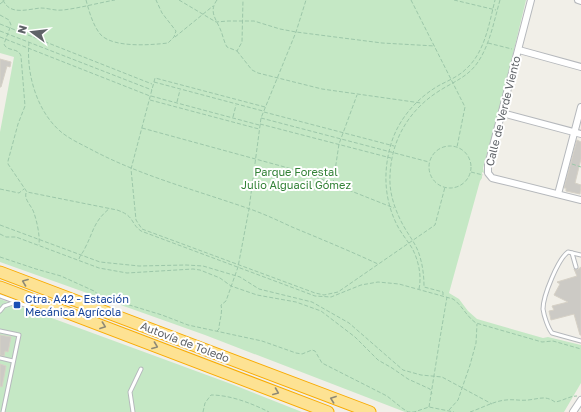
<svg xmlns="http://www.w3.org/2000/svg" width="581" height="412" font-family="'Golos Text',sans-serif">
  <style>
    .green { fill: #c5e8c5 }
    .building { fill: #cccac5; stroke: #d6d1c6 }
    .lines { fill: none; stroke-linecap: round; stroke-linejoin: round }
    .lane-casing { stroke: #b5b8bc; stroke-width: 5 }
    .street-casing { stroke: #b5b8bc; stroke-width: 8 }
    .highway-casing { stroke: #f9ab00; stroke-width: 13 }
    .path { stroke: #9cc7a9; stroke-width: 1; stroke-dasharray: 4 2; stroke-linecap: butt }
    .lane { stroke: #fff; stroke-width: 3 }
    .street { stroke: #fff; stroke-width: 6 }
    .highway { stroke: #fde293; stroke-width: 11 }
    .oneway { stroke: #8e8975 }
    .transit-dot { fill: #1a4fb4; stroke: #fff; stroke-width: 1.5 }
    .labels { text-anchor: middle; stroke-width: 4; stroke-linejoin: round; paint-order: stroke }
    .street-label { font-size: 11px; fill: #5f6368; stroke: #fff }
    .park-label { font-size: 11px; fill: #348238; stroke: #fff }
    .transit-label { font-size: 11px; fill: #164399; stroke: #fff; text-anchor: start }
  </style>
  <rect width="100%" height="100%" fill="#f1efe8"/>
  <g class="green">
    <polygon points="0,0 526,0 500,108 483,168 484,173 482,172 482,178 480,181 449,293 459,299 468,311 477,319 543,338 548,337 581,345 581,383 564,412 405,412 205,335 0,262 0,132 14,57 0,53"/>
    <polygon points="0,299 234,385 302,412 0,412"/>
  </g>
  <g class="building">
    <polygon points="0,59 11,62 10,67 7,66 1,87 0,87"/>
    <polygon points="577,140 581,142 581,159 575,183 581,185 580,194 566,191 566,188 564,188"/>
    <polygon points="581,267 581,335 580,335 574,314 551,320 549,311 554,310 552,306 568,302 554,295 560,284 557,282 577,276 574,269 577,270"/>
    <polygon points="0,335 11,337 8,352 5,351 4,356 0,355"/>
    <polygon points="0,364 6,366 2,387 0,386"/>
  </g>
  <g class="lines">
    <g class="lane-casing">
      <g id="lane">
        <polyline points="572,253 576,267"/>
        <path d="M581 255 568 252C558 259 543 296 543 309 544 316 548 328 552 333L581 341"/>
        <polyline points="0,296 41,311 47,311"/>
        <polyline points="0,311 4,306 13,303"/>
        <polyline points="0,331 19,335 3,412"/>
        <polyline points="0,358 13,361"/>
        <polyline points="133,412 130,392 141,369"/>
      </g>
    </g>
    <g class="street-casing">
      <g id="street">
        <polyline points="531,0 488,165 488,173 492,178 496,179 581,200"/>
        <polyline points="578,0 581,1"/>
        <polyline points="519,50 581,67"/>
        <polyline points="502,113 581,134"/>
        <polyline points="558,194 581,107"/>
        <polyline points="573,412 581,400"/>
      </g>
    </g>
    <g class="highway-casing">
      <g id="highway">
        <polyline points="0,272 370,412"/>
        <polyline points="0,287 328,412"/>
      </g>
    </g>
    <g class="path">
      <path d="M3 0C10 16 28 9 41 8 48 8 55 11 63 10 80 8 98 3 115 0"/>
      <path d="M86 0C89 11 93 26 101 35 114 48 151 45 168 43L174 37 176 31 162 13 156 0"/>
      <polyline points="179,0 216,22 228,21 254,21 280,29 296,32 382,43 435,46"/>
      <path d="M217 0C208 12 217 20 221 31 223 36 224 42 227 47L237 51 242 42 243 0"/>
      <polyline points="411,0 465,107 457,147"/>
      <polyline points="454,0 496,10"/>
      <polyline points="0,4 5,0"/>
      <path d="M0 15 9 20 11 25 4 44C7 52 18 47 21 56L25 106 18 124 8 161V164L27 192 117 210C135 216 130 223 141 231L315 296 331 297 361 285 378 282 399 284 453 299C462 305 466 316 476 323L542 342 553 341 581 349"/>
      <polyline points="0,24 152,84"/>
      <polyline points="0,31 152,90"/>
      <polyline points="0,37 150,96"/>
      <polyline points="175,37 213,6"/>
      <path d="M29 42C26 72 36 110 60 131 69 139 83 145 94 151 142 176 195 190 247 208 262 213 277 220 292 227 321 239 350 251 378 264"/>
      <polyline points="488,43 512,49"/>
      <polyline points="237,51 252,70 258,73 322,89 421,103"/>
      <polyline points="154,82 263,111"/>
      <polyline points="151,96 259,125"/>
      <polyline points="150,100 259,129"/>
      <polyline points="177,102 180,90"/>
      <polyline points="265,107 155,78 131,169 136,220 142,229 315,293 324,295 338,292 435,225 445,187"/>
      <polyline points="264,112 394,146"/>
      <polyline points="233,117 236,105"/>
      <polyline points="261,118 429,162"/>
      <polyline points="260,124 391,158"/>
      <polyline points="142,128 303,172 394,208"/>
      <circle cx="450" cy="167" r="21"/>
      <polyline points="572,164 581,167"/>
      <polyline points="471,172 483,175"/>
      <polyline points="333,184 339,144 357,95"/>
      <polyline points="0,189 19,193 24,189"/>
      <path d="M26 193C24 200 32 206 34 213 37 222 40 235 39 245"/>
      <polyline points="0,225 100,262 139,266 186,265 203,266 240,277 259,289 312,302 349,323 403,370 421,375 442,377 492,404"/>
      <polyline points="0,234 6,237 16,237 99,268 127,273 193,269 200,270 220,278 231,286 257,295 296,302 321,311 355,337 378,360 392,368 408,379 430,389 432,394"/>
      <polyline points="0,257 36,269 61,276 94,291 100,296 162,315 188,325 262,341 296,353 302,354 312,350 315,351 322,363 387,396 402,408 408,412 414,412 429,407 454,412"/>
      <path d="M79 259C80 255 83 253 85 248 94 231 93 222 110 208"/>
      <path d="M419 289C422 275 418 259 412 248 407 240 401 233 397 225 384 199 383 171 391 144 398 120 416 99 438 86 447 81 458 77 466 69 485 52 489 24 495 0"/>
      <path d="M443 295V292L424 287C424 277 423 267 420 257 417 245 409 236 403 225 395 210 389 193 390 176 391 140 409 110 439 91 453 82 468 77 478 62 490 44 494 21 500 0"/>
      <path d="M217 331 219 329C219 321 223 313 221 305L226 301 238 267 249 209 261 118 296 32 306 0"/>
      <polyline points="429,407 440,338 447,297"/>
      <polyline points="449,410 458,400 470,365 476,343 477,324"/>
      <path d="M203 412 205 403 211 395C230 395 251 403 269 412"/>
      <path d="M470 412C482 408 494 401 506 400 514 399 521 401 528 400 539 399 545 395 555 402 563 401 569 396 577 396"/>
    </g>
    <use href="#lane" class="lane"/>
    <use href="#street" class="street"/>
    <use href="#highway" class="highway"/>
  </g>
  <defs><path id="oneway-chevron" d="M-2-3.5L2.5 0L-2 3.5" fill="none" stroke-width="1.6" stroke-linecap="round" stroke-linejoin="round"/></defs>
  <g class="oneway">
    <use href="#oneway-chevron" transform="translate(25 282) rotate(-159)"/>
    <use href="#oneway-chevron" transform="translate(103 326) rotate(20)"/>
    <use href="#oneway-chevron" transform="translate(155 346) rotate(21)"/>
    <use href="#oneway-chevron" transform="translate(276 392) rotate(22)"/>
    <use href="#oneway-chevron" transform="translate(333 399) rotate(-160)"/>
  </g>
  <rect class="transit-dot" x="13" y="301" width="8" height="8" rx="2"/>
  <g class="labels">
    <g class="street-label">
      <text transform="translate(503 111) rotate(-76)" y="4">Calle de Verde Viento</text>
      <text transform="translate(185 342) rotate(21)" y="4">Autovía de Toledo</text>
    </g>
    <g class="park-label">
      <text x="296" y="176">Parque Forestal<tspan x="296" dy="13">Julio Alguacil Gómez</tspan></text>
    </g>
    <g class="transit-label">
      <text x="25" y="303">Ctra. A42 - Estación<tspan x="25" dy="13">Mecánica Agrícola</tspan></text>
    </g>
  </g>
  <g transform="translate(32 32) rotate(285)" stroke="#ffffff" stroke-width="3" paint-order="stroke">
  <path d="M0-3L7 15L0 10L-7 15Z" fill="#5f6368"/>
  <text y="-6" font-size="11" font-weight="bold" text-anchor="middle" fill="#5f6368">N</text>
  </g>
</svg>
